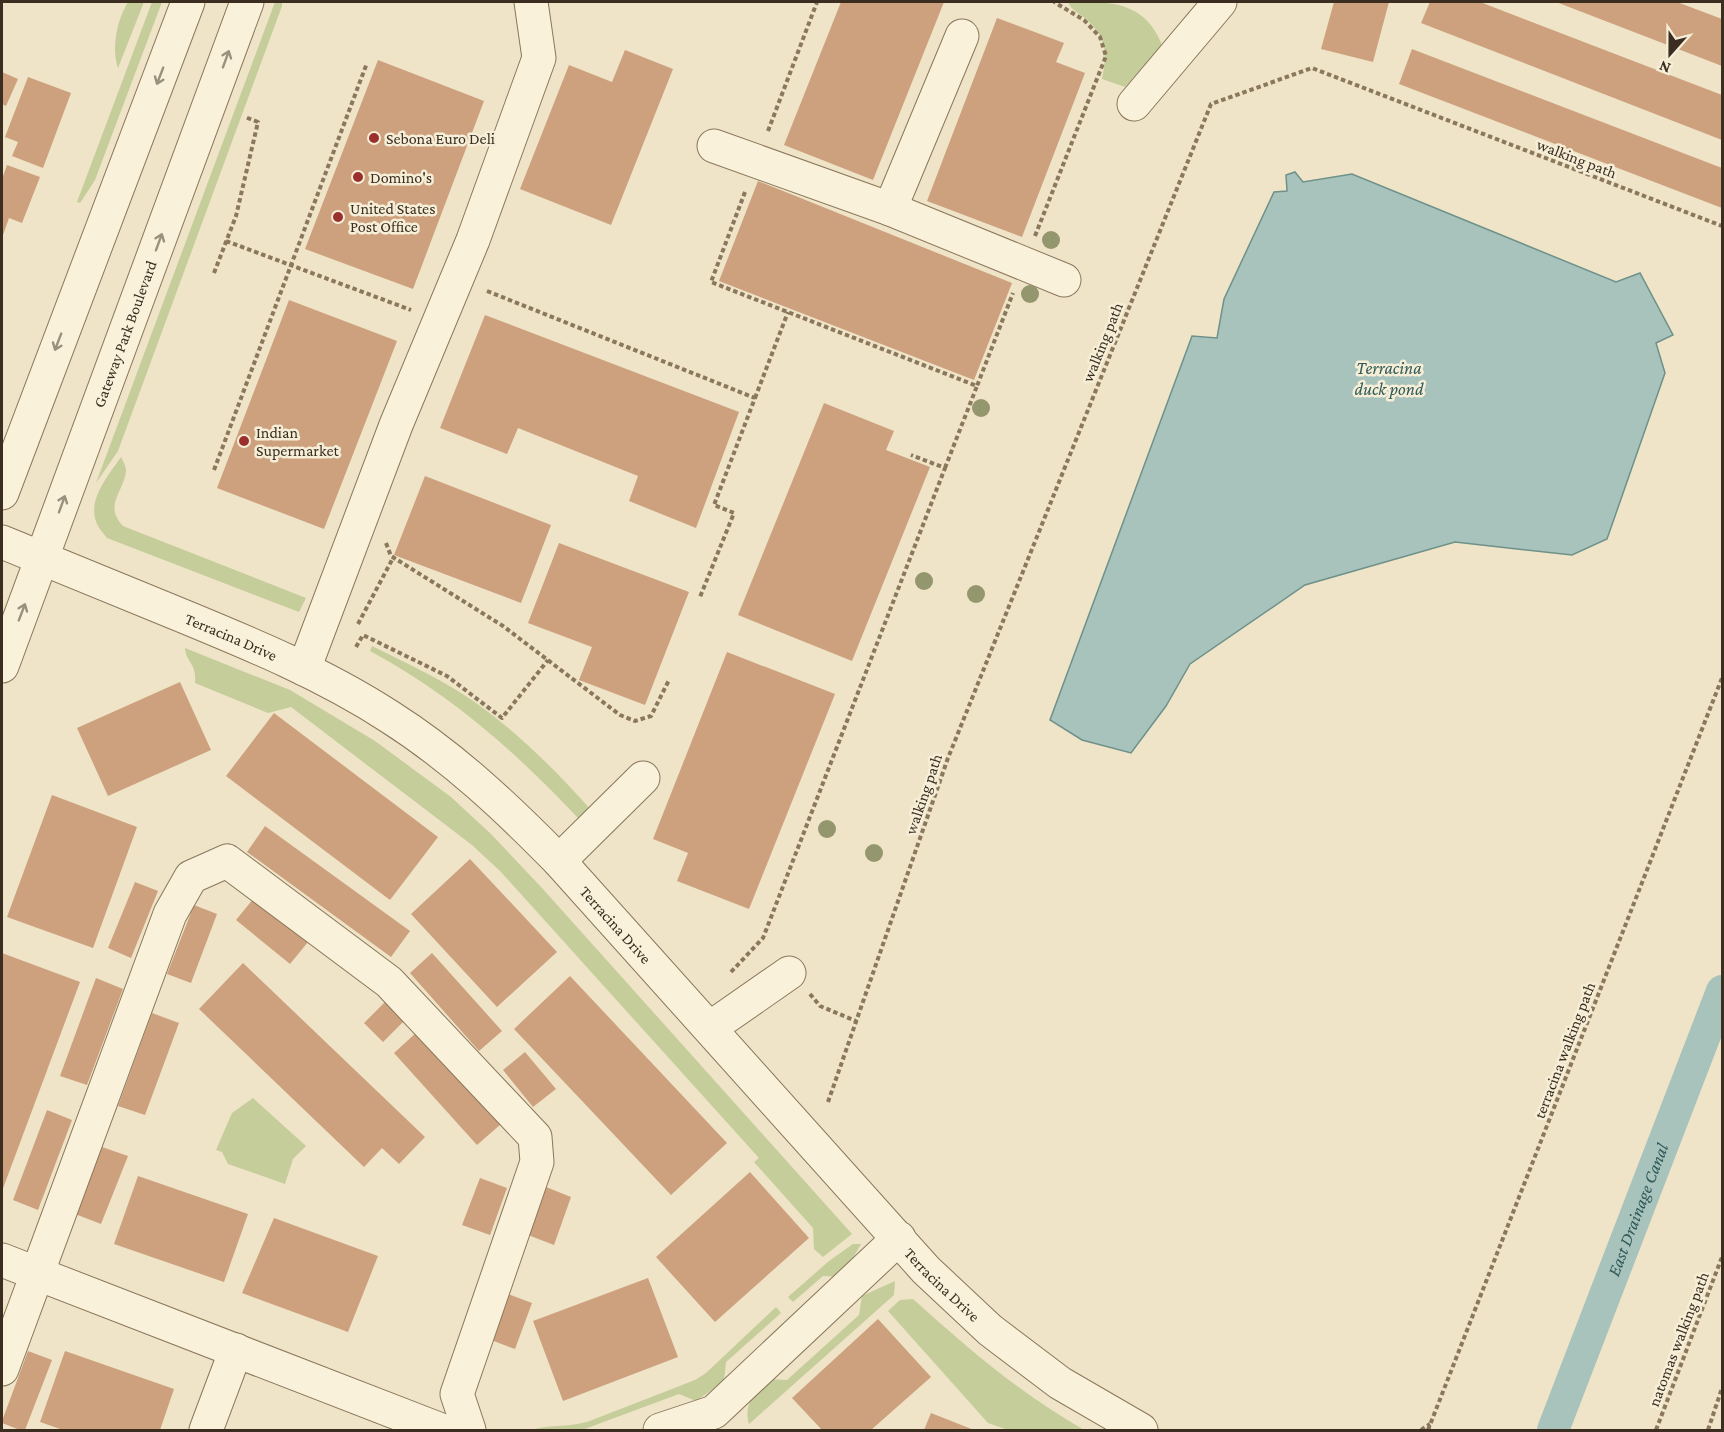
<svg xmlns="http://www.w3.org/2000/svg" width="1724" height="1432" font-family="'Crimson Pro',serif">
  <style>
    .green { fill: #c5cd9a }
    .water { fill: #a8c2bc; stroke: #6e918a; stroke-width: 1.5 }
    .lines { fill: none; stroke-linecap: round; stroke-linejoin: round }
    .canal { stroke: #a8c2bc; stroke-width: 32 }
    .building { fill: #cda17d }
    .minor-casing { stroke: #8a775c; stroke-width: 35 }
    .path { stroke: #8a775c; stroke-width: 4; stroke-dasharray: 4.5 3; stroke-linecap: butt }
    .minor { stroke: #f9f1da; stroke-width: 33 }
    .tree { fill: #94966e }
    .oneway { stroke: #9a907d }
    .poi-dot { fill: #9a2f2c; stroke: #f6eed7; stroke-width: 2 }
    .labels { text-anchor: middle; stroke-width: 5; stroke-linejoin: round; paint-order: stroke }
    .poi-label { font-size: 16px; fill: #3b2e20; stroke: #f6eed7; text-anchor: start }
    .street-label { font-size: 16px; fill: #3b2e20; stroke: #f6eed7 }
    .water-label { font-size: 18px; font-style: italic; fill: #2f5a59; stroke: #f6eed7 }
  </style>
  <rect width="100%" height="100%" fill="#efe4c7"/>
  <g class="green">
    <path d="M128 2H144L118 68C111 48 117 20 128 2Z"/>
    <polygon points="152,2 162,2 95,180 80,203 77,202"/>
    <polygon points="275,2 282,2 282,6 118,451 96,483"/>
    <path d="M1068 2C1109 1 1145 1 1162 45L1125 87 1102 79C1108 52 1106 37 1085 18 1078 12 1072 11 1068 2Z"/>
    <path d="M121 457C123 461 126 466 126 471 124 492 103 505 123 526L306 598 299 612 107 538C104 534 100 530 98 526 85 502 108 476 121 457Z"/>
    <path d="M372 646C402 661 433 675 461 693 507 722 555 769 590 809L578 818C517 753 449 693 370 651Z"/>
    <path d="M185 648 290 690 375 741 451 797 491 834 542 888 852 1234 823 1257 814 1249 813 1228 754 1162 759 1158 500 871 472 845 291 707 268 713 195 683C197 663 186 663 185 648Z"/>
    <polygon points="253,1098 306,1146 293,1159 285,1184 228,1164 222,1152 216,1150 232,1113"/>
    <polygon points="853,1244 861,1244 842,1277 823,1276 793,1302 788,1297 829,1261"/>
    <path d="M895 1281 894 1295 749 1424C743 1403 755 1393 769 1379L787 1380 859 1315 862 1296Z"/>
    <path d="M913 1299C970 1350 1018 1392 1084 1430H1008L988 1423 888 1311 900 1300Z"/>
    <path d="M776 1307 781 1313 726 1362 724 1381 696 1401 679 1394 582 1430H530C548 1425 568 1427 587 1422L695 1380 706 1373Z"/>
  </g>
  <polygon class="water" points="1295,172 1303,182 1352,174 1616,282 1640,273 1673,335 1656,343 1665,373 1607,539 1572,555 1455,542 1305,585 1190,664 1166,706 1131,753 1082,740 1050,720 1192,336 1217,338 1224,299 1274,192 1287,191 1286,175"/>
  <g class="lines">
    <path class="canal" id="s1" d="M1553 1430 1722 991"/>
  </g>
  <g class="building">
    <polygon points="841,2 944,2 873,180 784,145"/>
    <polygon points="1334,2 1389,2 1373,62 1321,49"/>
    <polygon points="1430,2 1480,2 1722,95 1722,140 1421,23"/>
    <polygon points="1556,2 1677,2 1722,19 1722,66"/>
    <polygon points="997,18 1064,43 1056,62 1085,73 1022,237 927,201"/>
    <polygon points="1412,49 1722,168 1722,208 1399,84"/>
    <polygon points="625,50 673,69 611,225 520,189 569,65 612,82"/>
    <polygon points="378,60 484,101 413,289 305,249"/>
    <polygon points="2,72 18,79 6,106 2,104"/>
    <polygon points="28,77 71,93 43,168 12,156 18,142 5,137"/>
    <polygon points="7,165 40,177 22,223 9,218 2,238 2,179"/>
    <polygon points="758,181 1012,283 974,380 719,281"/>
    <polygon points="289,300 397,341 324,529 217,488"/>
    <polygon points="485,315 739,412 696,528 629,501 638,476 518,428 507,454 440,428"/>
    <polygon points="824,403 894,431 886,450 930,467 852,661 738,615"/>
    <polygon points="425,476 551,525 521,603 394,555"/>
    <polygon points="559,543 689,592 645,705 579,680 592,647 528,623"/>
    <polygon points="727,652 835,694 749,909 677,881 688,853 653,839"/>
    <polygon points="180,682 211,750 108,796 77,728"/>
    <polygon points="274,713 438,837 390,900 226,776"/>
    <polygon points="52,795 137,827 93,948 7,917"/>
    <polygon points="265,826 410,931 391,957 247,852"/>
    <polygon points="470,859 557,952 497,1007 411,914"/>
    <polygon points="135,882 158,891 131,958 108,948"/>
    <polygon points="254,898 308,942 290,964 236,920"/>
    <polygon points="194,905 217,914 191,983 167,974"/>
    <polygon points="2,953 80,982 2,1191"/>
    <polygon points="432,953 502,1031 479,1051 410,973"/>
    <polygon points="243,963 425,1137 399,1164 382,1148 364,1167 199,1009"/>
    <polygon points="570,976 727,1143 671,1195 514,1029"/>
    <polygon points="96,978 123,989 87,1085 60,1076"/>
    <polygon points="386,1001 405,1020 383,1042 364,1023"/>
    <polygon points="152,1013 179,1023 145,1115 118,1106"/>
    <polygon points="417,1032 501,1124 477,1145 394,1053"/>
    <polygon points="525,1052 556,1089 533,1107 503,1070"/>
    <polygon points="47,1110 72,1120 38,1210 13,1200"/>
    <polygon points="102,1147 128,1156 101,1224 75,1214"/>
    <polygon points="750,1172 809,1238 715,1322 656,1257"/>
    <polygon points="138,1176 248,1214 224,1282 114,1244"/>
    <polygon points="480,1178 507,1188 490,1235 462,1225"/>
    <polygon points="546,1187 571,1197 554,1245 528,1235"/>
    <polygon points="274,1218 378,1256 348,1332 242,1293"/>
    <polygon points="648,1278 678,1357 563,1401 533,1321"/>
    <polygon points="508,1294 532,1303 515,1349 491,1340"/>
    <polygon points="878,1319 931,1377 871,1430 822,1430 792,1398"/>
    <polygon points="28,1351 52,1360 25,1430 20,1430 2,1423 2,1421"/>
    <polygon points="65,1351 174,1389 160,1430 63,1430 40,1422"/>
    <polygon points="931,1413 974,1430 924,1430"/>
  </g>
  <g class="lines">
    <g class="minor-casing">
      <g id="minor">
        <polyline points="1134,104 1220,2"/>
        <polyline points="714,146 890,209 1064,280"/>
        <polyline points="890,209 962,36"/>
        <polyline points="2,493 188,2"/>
        <path id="s2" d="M2 542C60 566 119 590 178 614 251 644 324 674 390 717 453 757 507 808 559 861L926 1270 990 1330 1060 1383 1141 1430"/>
        <path id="s3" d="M2 666 247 2"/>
        <polyline points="304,669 396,425 473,240 539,58 531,2"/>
        <polyline points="559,861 643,778"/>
        <polyline points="710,1028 789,973"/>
        <polyline points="2,1260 441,1430"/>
        <polyline points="2,1369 170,914 191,877 227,861 389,982 535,1137 537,1162 457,1394 469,1430"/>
        <polyline points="206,1430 236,1350"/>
        <polyline points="660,1430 714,1412 899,1238"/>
      </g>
    </g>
    <g class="path">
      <polyline points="768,131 817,2"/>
      <polyline points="745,192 711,282 977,386 1013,293"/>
      <polyline points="1035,236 1106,56 1100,37 1084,20 1054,2"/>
      <polyline points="226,241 411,310"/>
      <polyline points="214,273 236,216 258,122 245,117"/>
      <polyline points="487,291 755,398 714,505 734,513 700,597"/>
      <polyline points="755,398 788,312"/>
      <polyline points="945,468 977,386"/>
      <polyline points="214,470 367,63"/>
      <polyline points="386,543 391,556 503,626 620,715 635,721 651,716 669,680"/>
      <polyline points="358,624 393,558"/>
      <polyline points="356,647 363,635 447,676 502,718 548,660"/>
      <polyline points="731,972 763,938 945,468 911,455"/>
      <polyline points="810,994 820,1006 856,1021"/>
      <polyline points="828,1102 948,758 1211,104 1312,68 1722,226"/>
      <polyline points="1421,1430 1430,1424"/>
      <polyline points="1428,1430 1722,678"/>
      <polyline points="1656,1430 1722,1257"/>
      <polyline points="1708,1430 1722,1388"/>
    </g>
    <use href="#minor" class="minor"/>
  </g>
  <g class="tree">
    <circle cx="1051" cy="240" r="9"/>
    <circle cx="1030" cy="294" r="9"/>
    <circle cx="981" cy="408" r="9"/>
    <circle cx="924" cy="581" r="9"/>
    <circle cx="976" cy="594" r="9"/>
    <circle cx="827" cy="829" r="9"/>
    <circle cx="874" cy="853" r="9"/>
  </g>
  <defs><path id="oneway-shaft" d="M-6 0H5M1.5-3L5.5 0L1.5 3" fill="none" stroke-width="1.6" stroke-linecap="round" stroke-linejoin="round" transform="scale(1.5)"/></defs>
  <g class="oneway">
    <use href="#oneway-shaft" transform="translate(226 59) rotate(-70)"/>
    <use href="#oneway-shaft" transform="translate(160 76) rotate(111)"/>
    <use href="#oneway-shaft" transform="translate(159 242) rotate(-70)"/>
    <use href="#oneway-shaft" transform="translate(58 342) rotate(111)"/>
    <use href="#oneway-shaft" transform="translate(62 504) rotate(-70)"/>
    <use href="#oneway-shaft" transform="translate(22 612) rotate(-69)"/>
  </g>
  <g class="poi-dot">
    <circle cx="374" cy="138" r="6"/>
    <circle cx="358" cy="177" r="6"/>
    <circle cx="338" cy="217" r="6"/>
    <circle cx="244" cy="441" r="6"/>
  </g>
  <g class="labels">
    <g class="poi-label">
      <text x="386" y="144">Sebona Euro Deli</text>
      <text x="370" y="183">Domino's</text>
      <text x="350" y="214">United States<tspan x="350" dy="18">Post Office</tspan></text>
      <text x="256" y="438">Indian<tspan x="256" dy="18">Supermarket</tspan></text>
    </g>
    <g class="street-label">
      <text transform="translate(1577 158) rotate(21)" y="6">walking path</text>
      <text dy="6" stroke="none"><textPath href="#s3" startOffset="354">Gateway Park Boulevard</textPath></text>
      <text transform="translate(1102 342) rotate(-68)" y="6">walking path</text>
      <text dy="6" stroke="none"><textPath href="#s2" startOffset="248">Terracina Drive</textPath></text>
      <text transform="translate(923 794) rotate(-71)" y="6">walking path</text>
      <text dy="6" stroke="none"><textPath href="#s2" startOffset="734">Terracina Drive</textPath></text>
      <text transform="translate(1564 1050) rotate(-69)" y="6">terracina walking path</text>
      <text dy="6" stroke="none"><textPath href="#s2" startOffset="1220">Terracina Drive</textPath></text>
      <text transform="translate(1678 1339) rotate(-69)" y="6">natomas walking path</text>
    </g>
    <g class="water-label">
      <text x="1389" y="374">Terracina<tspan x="1389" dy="21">duck pond</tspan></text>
      <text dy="6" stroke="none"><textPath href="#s1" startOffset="236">East Drainage Canal</textPath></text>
    </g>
  </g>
  <rect width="1724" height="1432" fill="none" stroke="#3b2e20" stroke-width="6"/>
  <g transform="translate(1670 54) rotate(201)" stroke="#f6eed7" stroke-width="4.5" paint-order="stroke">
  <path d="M0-4.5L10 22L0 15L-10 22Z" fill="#3b2e20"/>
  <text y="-9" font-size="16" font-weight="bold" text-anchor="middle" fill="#3b2e20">N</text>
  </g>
</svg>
